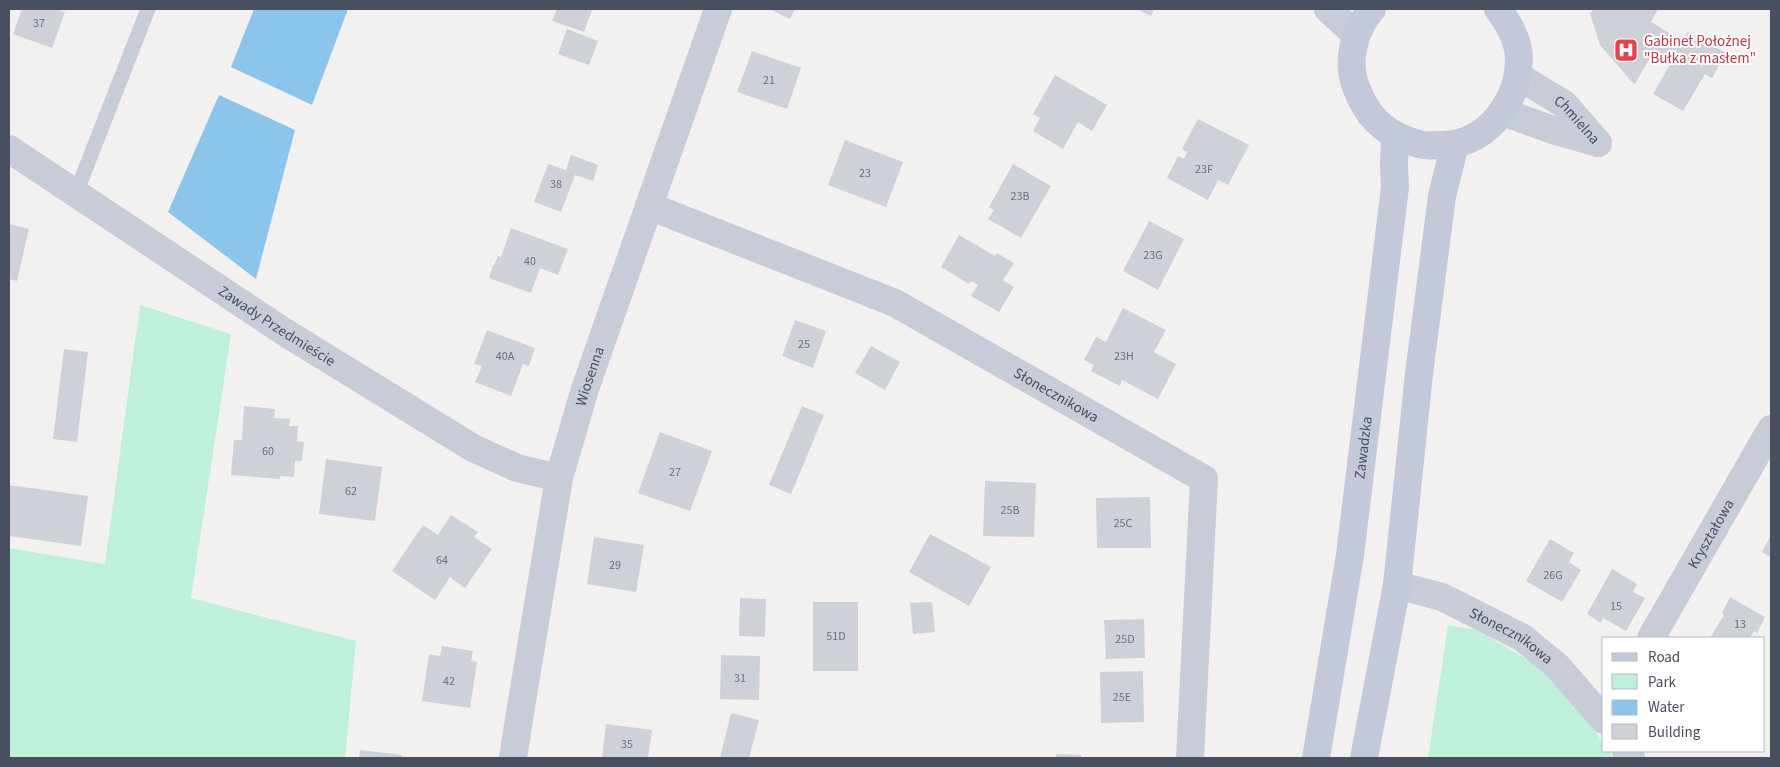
<svg xmlns="http://www.w3.org/2000/svg" width="1780" height="767" font-family="'Source Sans 3',sans-serif">
  <style>
    .green { fill: #bff0db }
    .water { fill: #8cc5ec }
    .building { fill: #cfd1d8 }
    .lines { fill: none; stroke-linecap: round; stroke-linejoin: round }
    .lane { stroke: #c7ccd8; stroke-width: 15 }
    .street { stroke: #c7ccd8; stroke-width: 28 }
    .secondary { stroke: #c3c9d9; stroke-width: 28 }
    .labels { text-anchor: middle; stroke-width: 4; stroke-linejoin: round; paint-order: stroke }
    .number-label { font-size: 12px; fill: #6a707c }
    .health-label { font-size: 15px; fill: #be3a42; stroke: #fff; text-anchor: start }
    .street-label { font-size: 15px; fill: #484f5e; stroke: #fff }
  </style>
  <rect width="100%" height="100%" fill="#f3f1f0"/>
  <g class="green">
    <polygon points="140,305 231,334 191,598 356,641 345,758 9,758 9,548 105,564"/>
    <polygon points="1448,625 1477,630 1558,678 1604,744 1604,751 1608,751 1614,758 1428,758"/>
  </g>
  <g class="water">
    <polygon points="254,9 348,9 312,105 231,67"/>
    <polygon points="219,95 295,130 256,279 168,212"/>
  </g>
  <g class="building">
    <polygon points="22,9 56,9 65,12 52,48 13,34"/>
    <polygon points="557,9 592,10 584,32 552,21"/>
    <polygon points="769,9 795,9 790,19"/>
    <polygon points="1136,9 1154,9 1151,16"/>
    <polygon points="1593,9 1658,9 1651,22 1683,41 1688,32 1726,53 1712,78 1705,74 1683,111 1653,94 1672,61 1654,51 1635,84 1632,82 1600,45 1590,14"/>
    <polygon points="567,29 598,41 589,65 558,54"/>
    <polygon points="752,51 801,68 787,109 737,92"/>
    <polygon points="1055,75 1107,105 1092,131 1078,122 1063,149 1033,131 1040,118 1033,114"/>
    <polygon points="1198,119 1249,145 1228,185 1218,180 1208,200 1167,178 1178,156 1184,159 1187,152 1182,149"/>
    <polygon points="845,140 903,162 886,207 828,185"/>
    <polygon points="571,155 598,165 593,181 575,175 561,212 534,202 548,164 566,170"/>
    <polygon points="1013,164 1051,186 1021,238 988,219 994,210 989,207"/>
    <polygon points="1149,221 1184,239 1158,290 1123,271"/>
    <polygon points="9,224 29,229 17,281 9,279"/>
    <polygon points="511,228 568,249 558,275 540,268 531,293 489,278 493,265 494,265 498,256 501,257"/>
    <polygon points="959,235 995,256 997,253 1014,263 1003,280 1014,287 999,312 971,296 978,285 971,281 969,284 941,267"/>
    <polygon points="1123,308 1166,330 1154,352 1176,364 1158,399 1122,380 1120,386 1091,371 1094,365 1084,360 1096,337 1106,342"/>
    <polygon points="795,320 826,331 813,368 782,356"/>
    <polygon points="487,330 535,348 529,366 523,364 511,396 475,382 482,366 474,364"/>
    <polygon points="871,346 900,362 885,390 855,373"/>
    <polygon points="64,349 88,352 77,442 53,439"/>
    <polygon points="244,406 275,409 274,418 290,419 289,426 298,426 297,441 304,442 302,461 295,461 294,477 280,476 280,479 231,475 234,440 242,440"/>
    <polygon points="802,406 824,415 791,494 769,485"/>
    <polygon points="660,432 712,451 690,511 638,493"/>
    <polygon points="326,459 382,467 375,521 319,514"/>
    <polygon points="985,481 1036,483 1034,537 983,536"/>
    <polygon points="9,485 88,496 81,546 9,536"/>
    <polygon points="1150,497 1151,548 1097,548 1096,498"/>
    <polygon points="451,515 478,532 474,537 492,549 465,588 450,577 435,600 392,571 423,525 438,535"/>
    <polygon points="930,534 991,567 969,606 909,572"/>
    <polygon points="1771,535 1771,557 1762,552"/>
    <polygon points="594,537 644,545 636,592 587,584"/>
    <polygon points="1550,539 1574,553 1569,562 1581,570 1562,602 1526,581"/>
    <polygon points="1612,569 1637,584 1633,592 1645,598 1626,631 1603,618 1601,623 1587,614"/>
    <polygon points="1730,597 1765,617 1757,633 1754,631 1750,638 1710,638 1724,615 1722,613"/>
    <polygon points="740,598 766,599 765,637 739,636"/>
    <rect x="813" y="602" width="45" height="69"/>
    <polygon points="932,602 935,632 913,634 910,603"/>
    <polygon points="1144,619 1145,658 1106,659 1104,620"/>
    <polygon points="442,646 473,651 471,661 477,662 470,708 422,701 429,654 440,656"/>
    <polygon points="721,655 760,656 759,700 720,699"/>
    <polygon points="1143,671 1144,722 1101,723 1100,672"/>
    <polygon points="731,713 759,720 749,758 720,758"/>
    <polygon points="606,724 652,730 648,758 602,758"/>
    <polygon points="360,750 402,755 402,758 359,758"/>
    <polygon points="1056,754 1081,755 1081,758 1056,758"/>
  </g>
  <g class="lines">
    <polyline class="lane" points="76,193 148,9"/>
    <g class="street">
      <polyline points="1328,9 1356,35"/>
      <path id="s1" d="M1518 76 1564 104 1598 143"/>
      <polyline points="1503,112 1553,130 1598,143"/>
      <path id="s2" d="M9 149 286 333 473 448 517 468 559 478"/>
      <path id="s3" d="M649 206 895 303 1204 479 1190 758"/>
      <path id="s4" d="M1397 585 1442 597 1523 638 1557 666 1604 720"/>
      <path id="s5" d="M1651 638 1771 429"/>
      <polyline points="1626,751 1631,758"/>
      <path id="s6" d="M513 758 520 713 559 478 585 389 718 9"/>
    </g>
    <g class="secondary">
      <path d="M1372 9C1354 30 1346 61 1356 87 1366 114 1381 131 1409 141 1414 142 1419 145 1424 145 1428 146 1434 145 1439 145 1444 145 1449 145 1454 144 1496 136 1524 90 1518 49 1515 34 1507 21 1498 9"/>
      <path id="s7" d="M1316 758 1350 555 1395 187 1394 166 1395 136"/>
      <polyline points="1364,758 1397,585 1419,374 1442,196 1455,144"/>
    </g>
  </g>
  <defs>
    <g id="hospital-square" transform="scale(1.25)"><rect x="-9" y="-9" width="18" height="18" rx="4" fill="#e0444e" stroke="#fff"/><path d="M-5-5h3v3.5h4V-5h3V5h-3V1.5h-4V5h-3Z" fill="#fff"/></g>
  </defs>
  <g fill-rule="evenodd">
    <use href="#hospital-square" x="1626" y="50"/>
  </g>
  <g class="labels">
    <g class="number-label">
      <text x="39" y="27">37</text>
      <text x="769" y="84">21</text>
      <text x="1204" y="173">23F</text>
      <text x="865" y="177">23</text>
      <text x="556" y="188">38</text>
      <text x="1020" y="200">23B</text>
      <text x="1153" y="259">23G</text>
      <text x="530" y="265">40</text>
      <text x="804" y="348">25</text>
      <text x="505" y="360">40A</text>
      <text x="1124" y="360">23H</text>
      <text x="268" y="455">60</text>
      <text x="675" y="476">27</text>
      <text x="351" y="495">62</text>
      <text x="1010" y="514">25B</text>
      <text x="1123" y="527">25C</text>
      <text x="442" y="564">64</text>
      <text x="615" y="569">29</text>
      <text x="1553" y="579">26G</text>
      <text x="1616" y="610">15</text>
      <text x="1740" y="628">13</text>
      <text x="836" y="640">51D</text>
      <text x="1125" y="643">25D</text>
      <text x="740" y="682">31</text>
      <text x="449" y="685">42</text>
      <text x="1122" y="701">25E</text>
      <text x="627" y="748">35</text>
    </g>
    <g class="health-label">
      <text x="1644" y="46">Gabinet Położnej<tspan x="1644" dy="17">"Bułka z masłem"</tspan></text>
    </g>
    <g class="street-label">
      <text dy="5" stroke="none"><textPath href="#s1" startOffset="74">Chmielna</textPath></text>
      <text dy="5" stroke="none"><textPath href="#s2" startOffset="321">Zawady Przedmieście</textPath></text>
      <text dy="5" stroke="none"><textPath href="#s6" startOffset="390">Wiosenna</textPath></text>
      <text dy="5" stroke="none"><textPath href="#s3" startOffset="450">Słonecznikowa</textPath></text>
      <text dy="5" stroke="none"><textPath href="#s7" startOffset="314">Zawadzka</textPath></text>
      <text dy="5" stroke="none"><textPath href="#s5" startOffset="120">Kryształowa</textPath></text>
      <text dy="5" stroke="none"><textPath href="#s4" startOffset="126">Słonecznikowa</textPath></text>
    </g>
  </g>
  <rect width="1780" height="767" fill="none" stroke="#484f5e" stroke-width="20"/>
  <rect x="1602" y="637" width="162" height="115" fill="#ffffff" stroke="#b6b9bf"/>
  <rect x="1612" y="653" width="25" height="8" fill="#c3c9d9" stroke="#b6b9bf"/>
  <text x="1648" y="662" font-size="15" fill="#484f5e">Road</text>
  <rect x="1612" y="674" width="25" height="15" fill="#bff0db" stroke="#b6b9bf"/>
  <text x="1648" y="687" font-size="15" fill="#484f5e">Park</text>
  <rect x="1612" y="700" width="25" height="15" fill="#8cc5ec" stroke="#b6b9bf"/>
  <text x="1648" y="712" font-size="15" fill="#484f5e">Water</text>
  <rect x="1612" y="724" width="25" height="15" fill="#cfd1d8" stroke="#b6b9bf"/>
  <text x="1648" y="737" font-size="15" fill="#484f5e">Building</text>
</svg>
